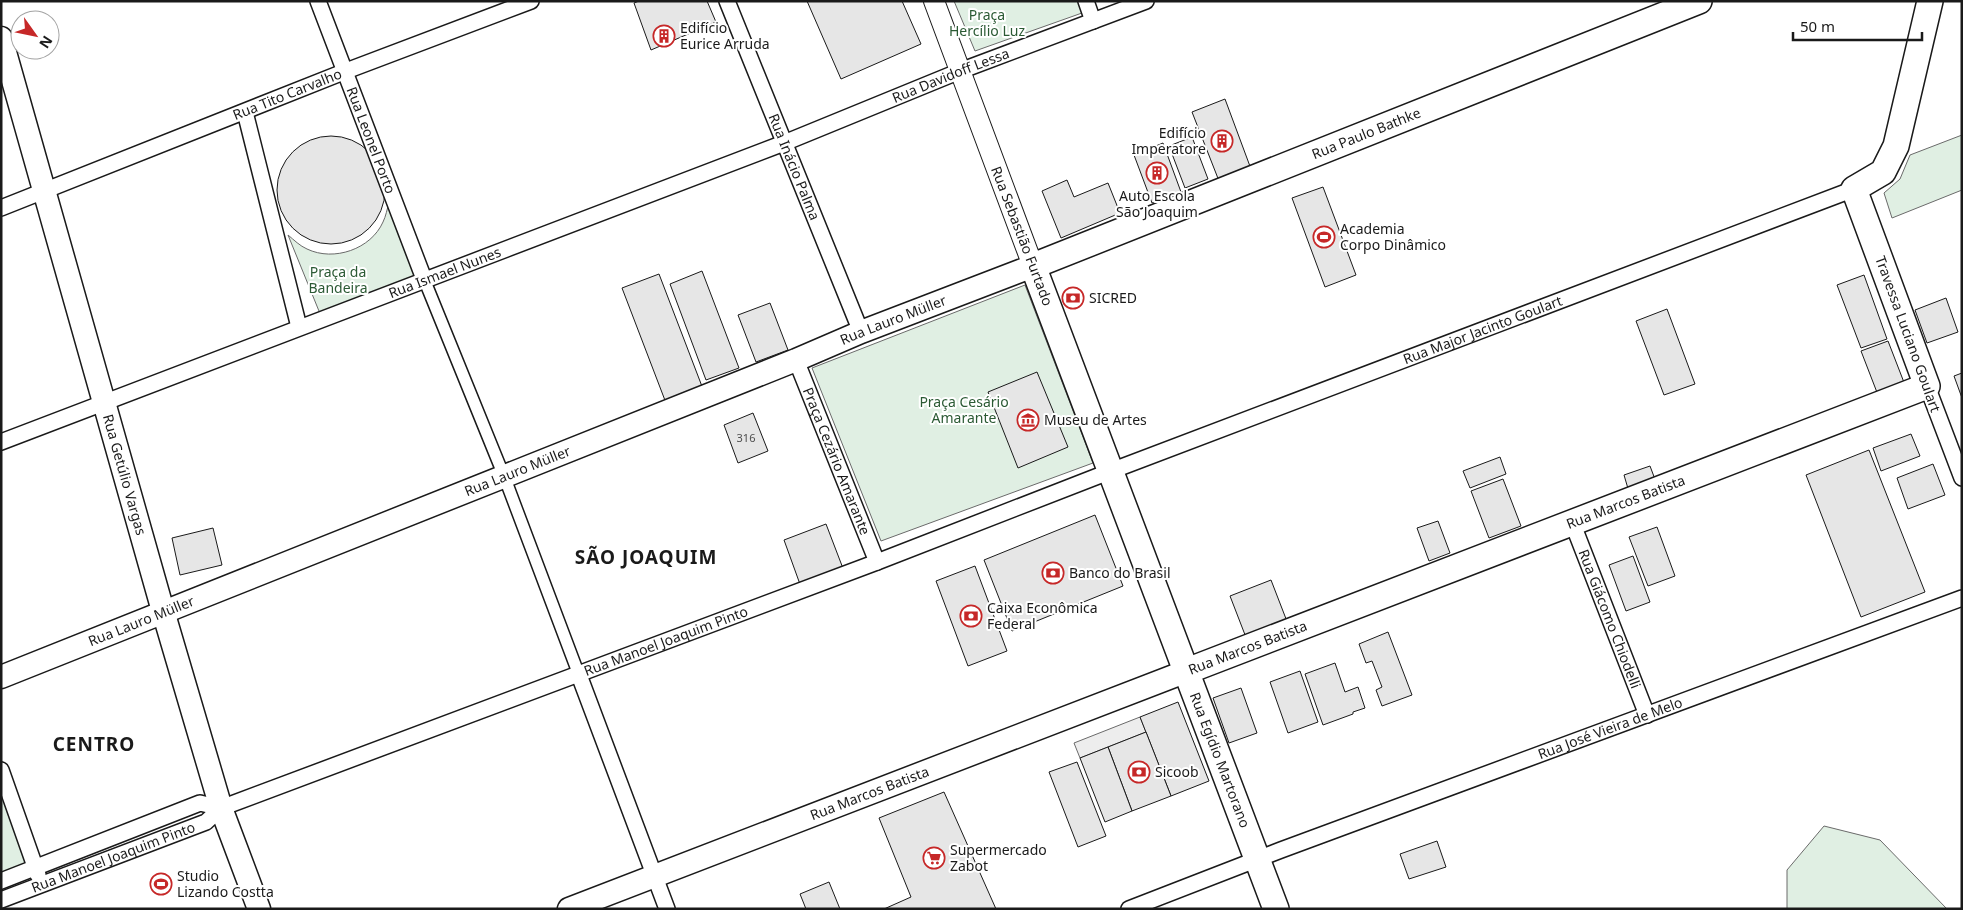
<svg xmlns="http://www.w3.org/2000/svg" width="1963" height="910" font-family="'Noto Sans',sans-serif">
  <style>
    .green { fill: #e0efe3; stroke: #6a6a6a }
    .parking { fill: #ededed; stroke: #6a6a6a }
    .building { fill: #e6e6e6; stroke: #1a1a1a }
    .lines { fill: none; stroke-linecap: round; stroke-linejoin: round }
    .pedestrian-casing { stroke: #1a1a1a; stroke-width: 14 }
    .minor-casing { stroke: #1a1a1a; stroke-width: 18 }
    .tertiary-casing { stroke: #1a1a1a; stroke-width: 22 }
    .secondary-casing { stroke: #1a1a1a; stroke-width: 25 }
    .primary-casing { stroke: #1a1a1a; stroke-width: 28 }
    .pedestrian { stroke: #fff; stroke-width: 11 }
    .minor { stroke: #fff; stroke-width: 15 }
    .tertiary { stroke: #fff; stroke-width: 20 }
    .secondary { stroke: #fff; stroke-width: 22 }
    .primary { stroke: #fff; stroke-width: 25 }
    .labels { text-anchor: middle; stroke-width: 4; stroke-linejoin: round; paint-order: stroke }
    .number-label { font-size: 11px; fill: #4d4d4d }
    .park-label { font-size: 14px; fill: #2b5a34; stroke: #fff }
    .poi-label { font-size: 14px; fill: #1a1a1a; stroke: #fff; text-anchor: start }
    .street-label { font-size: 14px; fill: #1a1a1a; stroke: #fff }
    .district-label { font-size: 19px; font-weight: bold; letter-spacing: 1px; fill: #1a1a1a; stroke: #fff }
  </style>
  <rect width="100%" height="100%" fill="#fff"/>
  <g class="green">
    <polygon points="954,1 1078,1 1082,13 975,51"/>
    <polygon points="1962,135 1962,190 1892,218 1884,193 1900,179 1910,155"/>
    <path d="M389 203 418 278 321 316 288 235C294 240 300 246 307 249 334 262 371 249 383 222 386 216 387 209 389 203Z"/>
    <polygon points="1025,285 1093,463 881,541 812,368"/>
    <polygon points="1,792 28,866 1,877"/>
    <polygon points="1824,826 1880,840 1947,909 1787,909 1787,870"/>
  </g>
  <polygon class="parking" points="1140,717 1146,732 1080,758 1074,743"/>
  <g class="building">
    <polygon points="639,1 707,1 716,22 651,50 634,3"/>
    <polygon points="807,1 902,1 921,44 841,79"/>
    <polygon points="1225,99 1251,169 1219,181 1192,112"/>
    <circle cx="331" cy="190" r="54"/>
    <polygon points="1192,137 1208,179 1185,188 1169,146"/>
    <polygon points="1163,143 1181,192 1152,203 1134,155"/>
    <polygon points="1067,180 1074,197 1108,183 1120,213 1061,238 1042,191"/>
    <polygon points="1323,187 1356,275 1325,287 1292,198"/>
    <polygon points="702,271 739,368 706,380 670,284"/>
    <polygon points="659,274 703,389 666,403 622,288"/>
    <polygon points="1864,275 1887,339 1861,348 1837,285"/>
    <polygon points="1946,298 1958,332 1927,343 1915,310"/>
    <polygon points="770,303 788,350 756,362 738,315"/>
    <polygon points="1667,309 1695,384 1664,395 1636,321"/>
    <polygon points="1888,341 1905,385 1878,395 1861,351"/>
    <polygon points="1037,372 1068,447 1018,468 988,392"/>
    <polygon points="1962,373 1962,398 1954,376"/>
    <polygon points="753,413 768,451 738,463 724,425"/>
    <polygon points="1911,434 1920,456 1881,471 1873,448"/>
    <polygon points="1869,450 1925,592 1861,617 1806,475"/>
    <polygon points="1500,457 1506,474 1470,488 1463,471"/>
    <polygon points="1933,464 1945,495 1908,509 1897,478"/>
    <polygon points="1650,466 1656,482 1629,492 1624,475"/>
    <polygon points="1503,479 1521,526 1489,538 1471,491"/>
    <polygon points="1095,515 1123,586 1012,631 984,560"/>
    <polygon points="1438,521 1450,553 1429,561 1417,528"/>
    <polygon points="826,524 844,571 801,587 784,540"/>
    <polygon points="1657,527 1675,576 1648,586 1629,537"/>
    <polygon points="213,528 222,565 180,575 172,538"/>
    <polygon points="1633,556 1650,602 1626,611 1609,565"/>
    <polygon points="975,566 1007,651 968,666 936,581"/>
    <polygon points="1271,580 1288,624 1247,640 1230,596"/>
    <polygon points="1388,632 1412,695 1382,706 1376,690 1382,687 1372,661 1366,663 1359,644"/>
    <polygon points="1335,663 1345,692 1358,687 1365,708 1353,712 1353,714 1323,725 1305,674"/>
    <polygon points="1300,671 1318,722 1288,733 1270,682"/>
    <polygon points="1241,688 1257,733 1229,743 1213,698"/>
    <polygon points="1178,702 1209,781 1171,796 1140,717"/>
    <polygon points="1146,732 1171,796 1132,811 1108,747"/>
    <polygon points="1108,747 1132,811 1105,822 1080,758"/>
    <polygon points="1077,762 1106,836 1078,847 1049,772"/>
    <polygon points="944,792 996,909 884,909 911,897 879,818"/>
    <polygon points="1437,841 1446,867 1409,879 1400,854"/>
    <polygon points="829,882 840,909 806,909 800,894"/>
  </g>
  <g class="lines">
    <g class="pedestrian-casing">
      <polyline id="pedestrian" points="424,279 504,476 579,675"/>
    </g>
    <g class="minor-casing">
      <g id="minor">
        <path id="s1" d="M318 1 424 279"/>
        <path id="s2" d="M727 1 861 332"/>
        <polyline points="1086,1 1093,21"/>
        <polyline points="245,112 299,327"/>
        <path id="s3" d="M1 208 346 71 531 1"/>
        <path id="s4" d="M796 360 877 562"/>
        <polyline points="1927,386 1962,478"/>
        <path id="s5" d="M1 442 784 143 960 71 1146 1"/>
        <path id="s6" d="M1572 522 1647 715"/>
        <polyline points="579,675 667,909"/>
        <polyline points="1,770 38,875"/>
        <polyline points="1,881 200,803 221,808"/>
        <path id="s7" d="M1 900 206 822 221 808 877 562 1111 471 1854 189"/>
        <path id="s8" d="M1129 909 1281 850 1962 598"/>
      </g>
    </g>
    <g class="tertiary-casing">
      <polyline id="tertiary" points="934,1 1033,266"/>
    </g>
    <g class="secondary-casing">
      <g id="secondary">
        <path id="s9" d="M1 38 163 611 221 808 259 909"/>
        <path id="s10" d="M1 677 796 360 861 332 1033 266"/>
        <path id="s11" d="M569 909 1187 671"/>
      </g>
    </g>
    <g class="primary-casing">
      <g id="primary">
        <path id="s12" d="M1187 671 1927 386 1854 189 1883 172 1896 146 1930 1"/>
        <path id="s13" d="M1276 909 1033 266 1699 1"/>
      </g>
    </g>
    <use href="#pedestrian" class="pedestrian"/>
    <use href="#minor" class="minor"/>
    <use href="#tertiary" class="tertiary"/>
    <use href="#secondary" class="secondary"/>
    <use href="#primary" class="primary"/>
  </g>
  <defs>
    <g id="building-ring" transform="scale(1.125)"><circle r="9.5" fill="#fff" stroke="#c62828" stroke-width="1.5"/><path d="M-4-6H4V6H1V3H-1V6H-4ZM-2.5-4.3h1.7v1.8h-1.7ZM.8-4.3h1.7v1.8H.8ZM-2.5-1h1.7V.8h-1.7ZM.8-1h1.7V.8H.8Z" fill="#c62828"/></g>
    <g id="stadium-ring" transform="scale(1.125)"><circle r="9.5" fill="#fff" stroke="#c62828" stroke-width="1.5"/><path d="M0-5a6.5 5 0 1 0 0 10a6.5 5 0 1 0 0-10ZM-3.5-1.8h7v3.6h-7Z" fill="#c62828"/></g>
    <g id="bank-ring" transform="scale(1.125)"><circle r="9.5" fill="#fff" stroke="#c62828" stroke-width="1.5"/><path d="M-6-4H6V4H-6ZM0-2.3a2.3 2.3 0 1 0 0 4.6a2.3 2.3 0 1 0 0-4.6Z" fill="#c62828"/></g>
    <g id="museum-ring" transform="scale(1.125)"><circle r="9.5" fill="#fff" stroke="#c62828" stroke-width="1.5"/><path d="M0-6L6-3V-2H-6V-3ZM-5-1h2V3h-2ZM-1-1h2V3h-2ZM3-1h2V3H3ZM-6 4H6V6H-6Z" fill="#c62828"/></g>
    <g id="supermarket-ring" transform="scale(1.125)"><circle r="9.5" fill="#fff" stroke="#c62828" stroke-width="1.5"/><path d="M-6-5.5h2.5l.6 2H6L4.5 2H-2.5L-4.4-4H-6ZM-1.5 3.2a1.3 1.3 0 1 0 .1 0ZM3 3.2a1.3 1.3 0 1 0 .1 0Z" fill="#c62828"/></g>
  </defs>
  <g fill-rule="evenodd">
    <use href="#building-ring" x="664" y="36"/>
    <use href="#building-ring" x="1222" y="141"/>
    <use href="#building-ring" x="1157" y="173"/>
    <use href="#stadium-ring" x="1324" y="237"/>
    <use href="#bank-ring" x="1073" y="298"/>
    <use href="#museum-ring" x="1028" y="420"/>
    <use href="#bank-ring" x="1053" y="573"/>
    <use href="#bank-ring" x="971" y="616"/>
    <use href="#bank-ring" x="1139" y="772"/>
    <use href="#supermarket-ring" x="934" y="858"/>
    <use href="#stadium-ring" x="161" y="884"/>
  </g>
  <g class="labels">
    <g class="number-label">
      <text x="746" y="442">316</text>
    </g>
    <g class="park-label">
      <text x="987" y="20">Praça<tspan x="987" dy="16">Hercílio Luz</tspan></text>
      <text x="338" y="277">Praça da<tspan x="338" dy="16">Bandeira</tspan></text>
      <text x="964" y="407">Praça Cesário<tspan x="964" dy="16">Amarante</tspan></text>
    </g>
    <g class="poi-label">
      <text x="680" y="33">Edifício<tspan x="680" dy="16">Eurice Arruda</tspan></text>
      <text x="1206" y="138" text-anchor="end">Edifício<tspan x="1206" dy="16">Imperatore</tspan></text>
      <text x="1157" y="201" text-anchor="middle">Auto Escola<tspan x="1157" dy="16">São Joaquim</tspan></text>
      <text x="1340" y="234">Academia<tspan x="1340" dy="16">Corpo Dinâmico</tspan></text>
      <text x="1089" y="303">SICRED</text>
      <text x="1044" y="425">Museu de Artes</text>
      <text x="1069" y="578">Banco do Brasil</text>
      <text x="987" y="613">Caixa Econômica<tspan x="987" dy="16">Federal</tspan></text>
      <text x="1155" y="777">Sicoob</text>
      <text x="950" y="855">Supermercado<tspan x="950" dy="16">Zabot</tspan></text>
      <text x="177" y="881">Studio<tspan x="177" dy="16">Lizando Costta</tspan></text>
    </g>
    <g class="street-label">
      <text dy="5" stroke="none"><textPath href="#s5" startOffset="1018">Rua Davidoff Lessa</textPath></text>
      <text dy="5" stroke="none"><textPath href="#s3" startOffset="308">Rua Tito Carvalho</textPath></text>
      <text dy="5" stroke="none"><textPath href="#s13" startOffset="1046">Rua Paulo Bathke</textPath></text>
      <text dy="5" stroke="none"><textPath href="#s1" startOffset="149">Rua Leonel Porto</textPath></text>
      <text dy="5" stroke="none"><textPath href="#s2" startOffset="179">Rua Inácio Palma</textPath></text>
      <text transform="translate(1022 236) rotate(69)" y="5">Rua Sebastião Furtado</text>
      <text dy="5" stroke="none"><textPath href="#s5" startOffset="475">Rua Ismael Nunes</textPath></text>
      <text dy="5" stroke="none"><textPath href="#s10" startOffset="961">Rua Lauro Müller</textPath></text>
      <text dy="5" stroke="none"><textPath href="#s7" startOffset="1589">Rua Major Jacinto Goulart</textPath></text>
      <text transform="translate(1908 334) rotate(70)" y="5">Travessa Luciano Goulart</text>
      <text dy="5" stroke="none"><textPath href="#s4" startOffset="109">Praça Cezário Amarante</textPath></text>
      <text dy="5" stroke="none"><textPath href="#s10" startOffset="556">Rua Lauro Müller</textPath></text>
      <text dy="5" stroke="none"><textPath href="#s9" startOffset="454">Rua Getúlio Vargas</textPath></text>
      <text dy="5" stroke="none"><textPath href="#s12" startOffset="470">Rua Marcos Batista</textPath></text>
      <text dy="5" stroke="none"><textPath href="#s6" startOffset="104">Rua Giácomo Chiodelli</textPath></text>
      <text dy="5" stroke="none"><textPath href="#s10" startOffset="151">Rua Lauro Müller</textPath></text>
      <text dy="5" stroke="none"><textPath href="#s7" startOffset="715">Rua Manoel Joaquim Pinto</textPath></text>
      <text dy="5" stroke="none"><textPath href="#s12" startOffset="65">Rua Marcos Batista</textPath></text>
      <text dy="5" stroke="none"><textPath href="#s8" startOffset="514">Rua José Vieira de Melo</textPath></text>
      <text transform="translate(1220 760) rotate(69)" y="5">Rua Egídio Martorano</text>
      <text dy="5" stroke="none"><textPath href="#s11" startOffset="322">Rua Marcos Batista</textPath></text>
      <text dy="5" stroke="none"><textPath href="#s7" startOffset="120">Rua Manoel Joaquim Pinto</textPath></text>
    </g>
    <g class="district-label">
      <text x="646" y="564">SÃO JOAQUIM</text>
      <text x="94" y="751">CENTRO</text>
    </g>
  </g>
  <rect width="1963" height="910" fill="none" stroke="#1a1a1a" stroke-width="5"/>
  <g transform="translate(35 35) rotate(123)"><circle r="24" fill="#ffffff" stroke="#a3a3a3"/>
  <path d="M0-4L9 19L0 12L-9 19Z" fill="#c62828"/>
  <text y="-8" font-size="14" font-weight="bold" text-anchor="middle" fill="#1a1a1a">N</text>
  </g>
  <path d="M1793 32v8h129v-8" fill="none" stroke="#1a1a1a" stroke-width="2.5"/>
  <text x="1800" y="32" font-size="15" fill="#1a1a1a" stroke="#ffffff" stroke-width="4" paint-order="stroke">50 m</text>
</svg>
